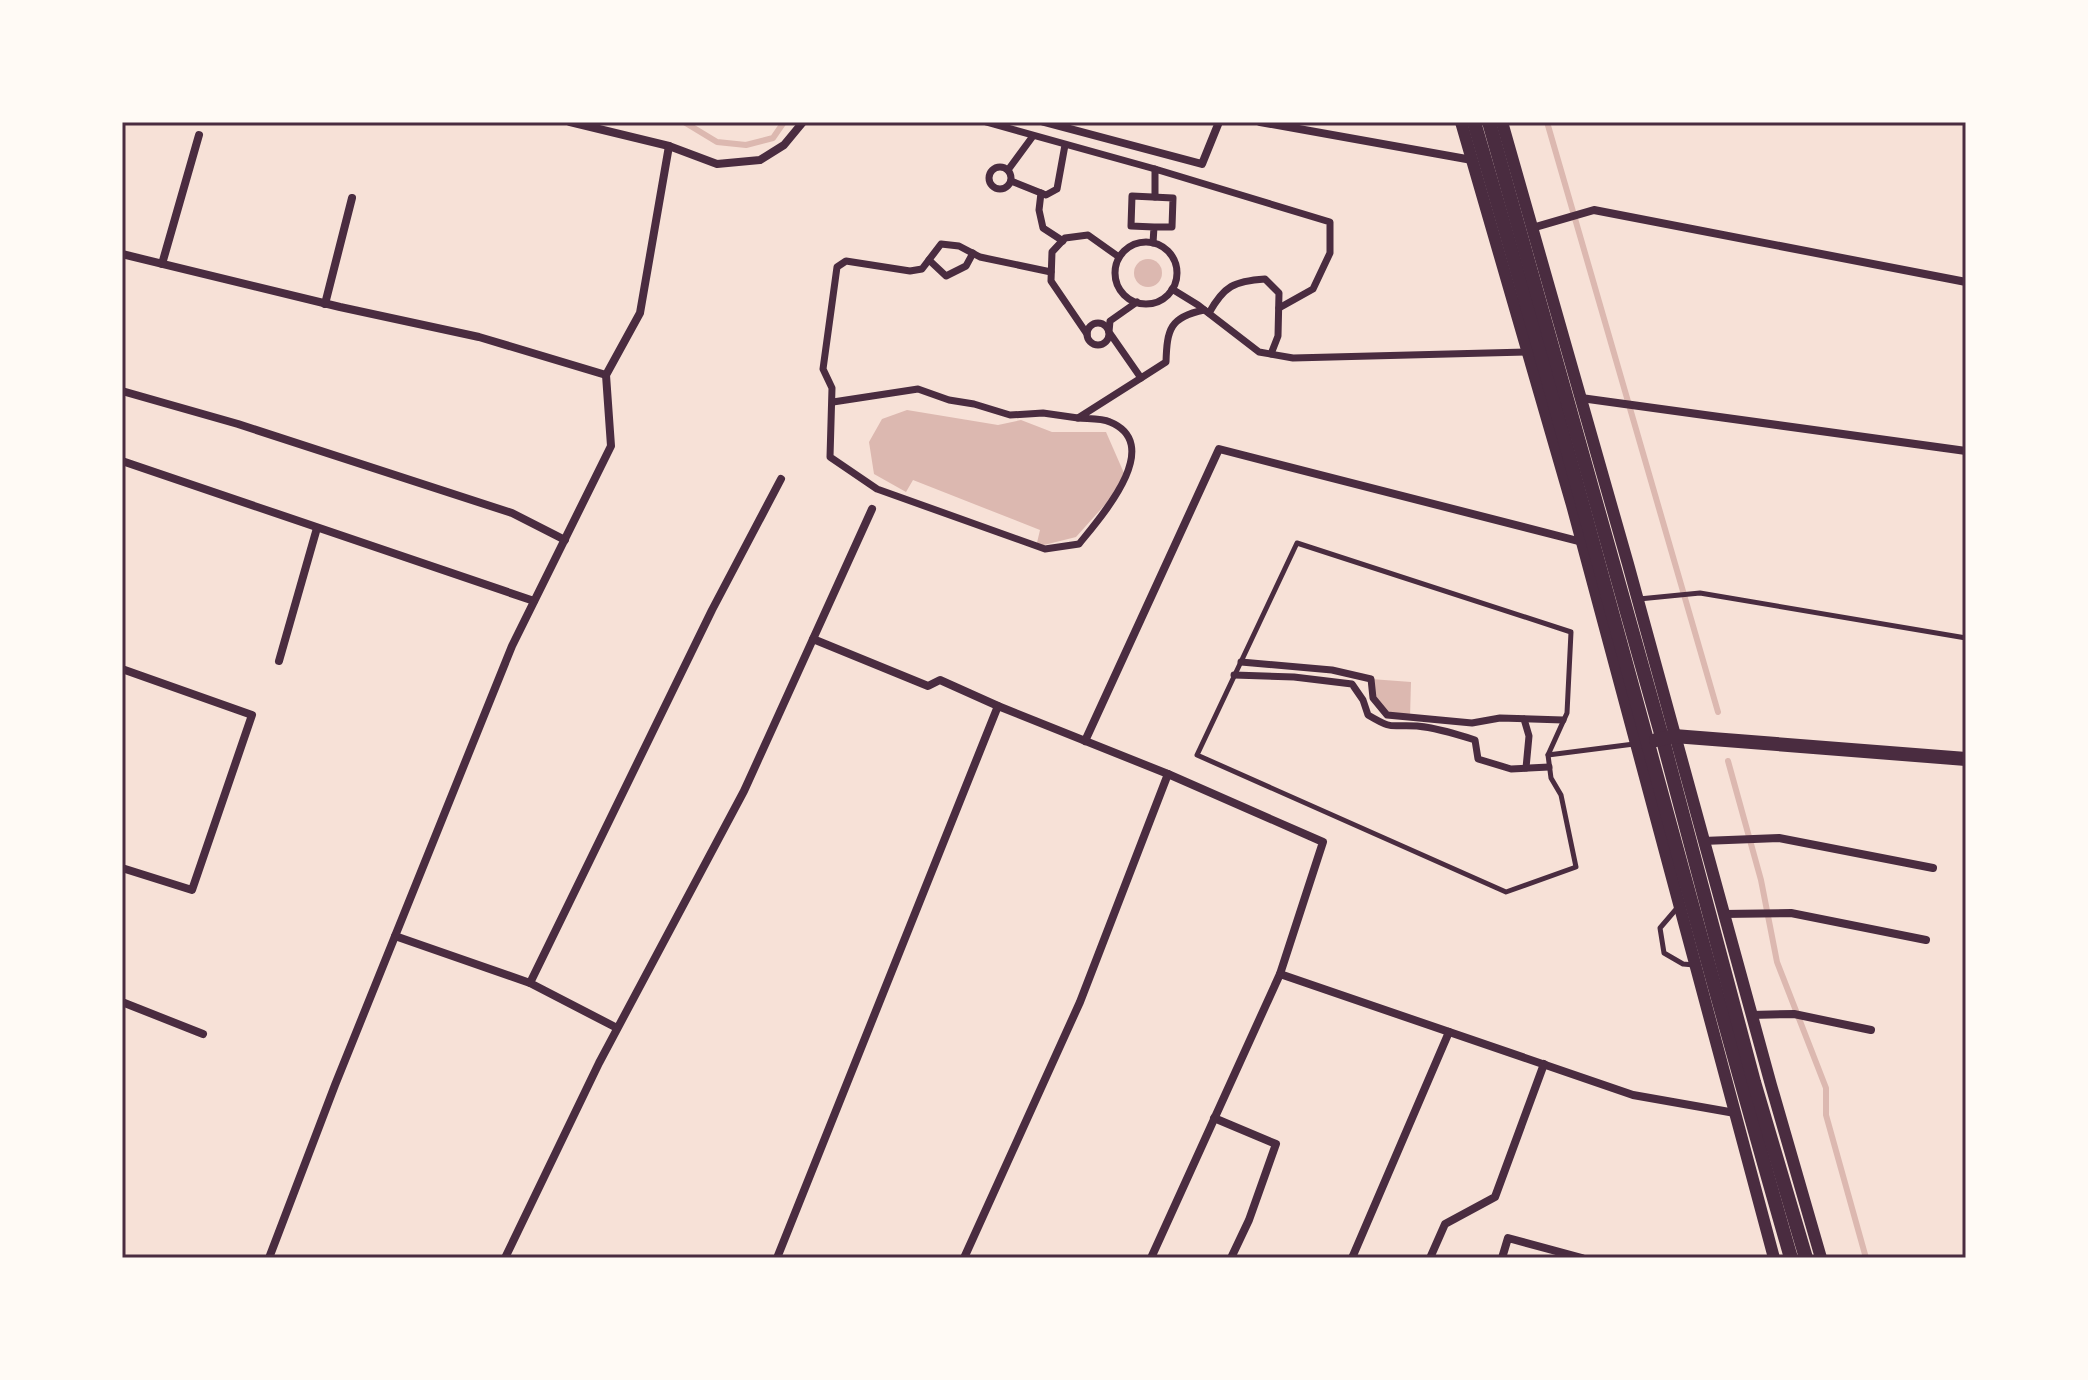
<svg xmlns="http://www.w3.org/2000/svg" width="2088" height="1380" font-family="Ubuntu,sans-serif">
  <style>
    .water { fill: #dcb8b0 }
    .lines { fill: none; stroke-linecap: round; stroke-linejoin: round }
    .stream { stroke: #dcb8b0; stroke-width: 6 }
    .service { stroke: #4a2c40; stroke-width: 5 }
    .pedestrian { stroke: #4a2c40; stroke-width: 7 }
    .minor { stroke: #4a2c40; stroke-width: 8 }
    .tertiary { stroke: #4a2c40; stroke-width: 12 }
    .secondary { stroke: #4a2c40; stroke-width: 14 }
    .neatline { fill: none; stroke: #4a2c40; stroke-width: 3 }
  </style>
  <rect width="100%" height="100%" fill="#f7e1d7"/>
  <g class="water">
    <circle cx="1148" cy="273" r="14"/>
    <polygon points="907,410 998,425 1021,420 1052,432 1106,432 1127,480 1076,537 1036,547 1040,530 913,480 906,492 874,474 869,442 882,419"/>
    <polygon points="1371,679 1411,682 1410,717 1387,715 1373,698"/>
  </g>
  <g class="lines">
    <g class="stream">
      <polyline points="684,122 717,142 746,145 773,138 784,122"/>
      <polyline points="1547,122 1718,712"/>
      <polyline points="1728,761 1761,880 1777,962 1826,1088 1826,1115 1866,1258"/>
    </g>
    <g class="service">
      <polygon points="1297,543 1571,632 1567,713 1548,755 1551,778 1561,795 1576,867 1506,892 1197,755"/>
      <polyline points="1639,599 1700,593 1966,638"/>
      <polyline points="1548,755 1634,744"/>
      <polyline points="1678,907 1660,928 1664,953 1683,964 1694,965"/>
    </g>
    <g class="pedestrian">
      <polyline points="986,122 1155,169"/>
      <circle cx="1000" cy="178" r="11"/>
      <polyline points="1008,170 1033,136"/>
      <polyline points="1011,181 1046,195 1057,189 1065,145"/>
      <polyline points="1041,193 1039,210 1043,228 1063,241"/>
      <polyline points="1155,197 1155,169 1330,222 1330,253 1313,289 1279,308"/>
      <circle cx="1146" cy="273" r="31"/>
      <polyline points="1153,243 1154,227 1131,226 1132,196 1173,198 1172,227 1154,227"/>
      <polyline points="929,260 946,276 966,266 973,253"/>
      <path d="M1051 272 980 257 959 246 941 244 922 269 910 271 846 261 837 267 823 369 832 388 830 457 877 489 1045 549 1079 544C1099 519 1166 445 1110 422 1101 418 1088 419 1078 418L1141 378"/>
      <polyline points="1172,289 1198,305 1259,352 1293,358 1528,352"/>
      <path d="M1137 302 1110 321 1109 332 1141 378 1166 362C1167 329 1170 317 1204 310"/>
      <path d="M1209 313C1224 286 1234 281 1265 279L1279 293 1278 336 1271 354"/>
      <circle cx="1098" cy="334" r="11"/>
      <polyline points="1087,334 1051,281 1052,252 1065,238 1088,235 1119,257"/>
      <polyline points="833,402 918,389 949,400 974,404 1010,415 1043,413 1078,418"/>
      <polyline points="1241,662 1332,670 1371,679 1373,698 1387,715 1472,723 1500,718 1563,720"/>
      <path d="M1234 675 1294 677 1352 684 1363 700 1368 715C1395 731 1389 724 1417 726 1437 728 1456 734 1475 740L1478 759 1511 769 1549 767"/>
      <polyline points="1524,719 1529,736 1526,768"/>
    </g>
    <g class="minor">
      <polyline points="570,122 669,146 717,164 760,160 784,145 803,122"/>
      <polyline points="1044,122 1202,164 1219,122"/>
      <polyline points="1260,122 1472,160"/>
      <polyline points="1532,228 1594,210 1966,282"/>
      <polyline points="122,254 340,307 479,337 606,375"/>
      <polyline points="162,264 199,135"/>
      <polyline points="325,304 352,198"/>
      <polyline points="122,391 238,424 512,513 565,540"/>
      <polyline points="1581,398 1966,451"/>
      <polyline points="122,461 534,601"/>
      <polyline points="813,639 928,686 940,680 998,706 1168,774 1323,842 1280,974"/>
      <polyline points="279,661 317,528"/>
      <polyline points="122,669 252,715 192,890 122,868"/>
      <polyline points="1085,741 1219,449 1582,542"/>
      <polyline points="1703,841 1779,838 1933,868"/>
      <polyline points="1723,914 1791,913 1926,940"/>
      <polyline points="395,936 530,983"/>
      <polyline points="122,1002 203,1034"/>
      <polyline points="1751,1015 1794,1014 1871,1030"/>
      <polyline points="617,1028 530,983 712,610 781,479"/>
      <polyline points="1214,1118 1276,1144 1249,1220 1231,1258"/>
      <polyline points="269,1258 335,1085 512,646 611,446 606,375 640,313 669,146"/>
      <polyline points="505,1258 599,1063 744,791 872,509"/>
      <polyline points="777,1258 998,706"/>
      <polyline points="964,1258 1080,1002 1168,774"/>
      <polyline points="1151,1258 1280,974 1633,1095 1735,1113"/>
      <polyline points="1352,1258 1449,1032"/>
      <polyline points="1430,1258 1445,1224 1495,1197 1544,1064"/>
      <polyline points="1502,1258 1508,1238 1582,1258"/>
    </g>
    <g class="tertiary">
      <polyline points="1461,122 1572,505 1774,1258"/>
      <polyline points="1502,122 1628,564 1771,1085 1821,1258"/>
    </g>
    <g class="secondary">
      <path d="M1474 122C1585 499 1682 880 1791 1258"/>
      <polyline points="1489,122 1664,744 1754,1082 1806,1258"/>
      <polyline points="1656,740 1674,736 1966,759"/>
    </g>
  </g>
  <rect width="2088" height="1380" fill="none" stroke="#fffaf5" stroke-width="248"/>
  <rect x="124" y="124" width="1840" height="1132" class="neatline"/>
</svg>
